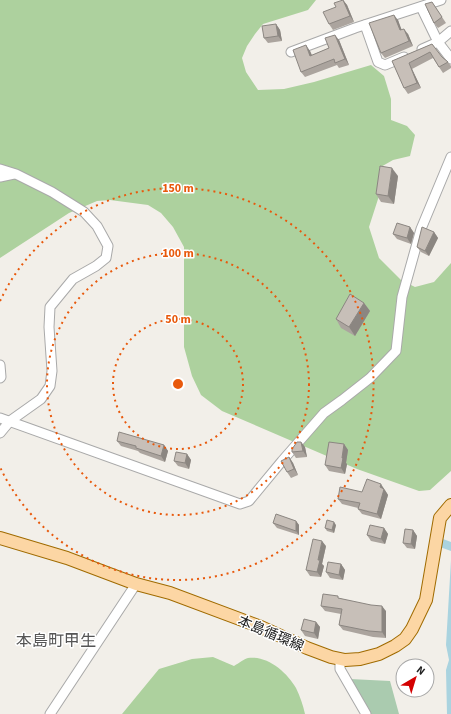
<svg xmlns="http://www.w3.org/2000/svg" width="451" height="714" font-family="'Source Sans 3','Noto Sans JP',sans-serif">
  <style>
    .forest { fill: #add19e }
    .cemetery { fill: #aacbaf }
    .water { fill: #aad3df }
    .lines { fill: none; stroke-linecap: round; stroke-linejoin: round }
    .minor-casing { stroke: #a9a9a9; stroke-width: 11 }
    .major-casing { stroke: #a06b00; stroke-width: 14 }
    .minor { stroke: #fff; stroke-width: 9 }
    .major { stroke: #fcd6a4; stroke-width: 12 }
    .wall { fill: #aba49e }
    .shaded-wall { fill: #8b8681 }
    .building { fill: #c7bfb8; stroke: #8b8681 }
    .ring { fill: none; stroke: #e8590c; stroke-width: 2; stroke-dasharray: 2 4 }
    .labels { text-anchor: middle; stroke-width: 3; stroke-linejoin: round; paint-order: stroke }
    .street-label { font-size: 14px; fill: #222; stroke: #fff }
    .quarter-label { font-size: 16px; fill: #555; stroke: #fff }
    .centre { fill: #e8590c; stroke: #fff; stroke-width: 2 }
    .ring-label { font-size: 12px; text-anchor: middle; font-weight: bold; fill: #e8590c; stroke: #fff; stroke-width: 3; stroke-linejoin: round; paint-order: stroke }
  </style>
  <rect width="100%" height="100%" fill="#f2efe9"/>
  <g class="forest">
    <polygon points="0,0 316,0 308,10 263,24 255,34 247,46 242,58 246,72 258,90 284,89 314,82 371,65 384,76 391,99 391,120 407,126 415,135 410,156 393,160 379,168 380,178 379,196 369,227 379,258 401,280 415,287 434,282 451,263 451,471 430,490 419,491 357,469 222,411 201,395 192,376 184,347 184,247 173,227 161,213 148,205 110,200 97,201 69,213 0,258"/>
    <path d="M213 657 234 666C239 663 244 659 248 658 267 655 287 672 296 688 300 696 303 705 305 714H122L159 669 192 659Z"/>
  </g>
  <polygon class="cemetery" points="350,679 390,681 399,714 370,714"/>
  <g class="water">
    <polygon points="443,539 451,542 451,551 440,547"/>
    <polygon points="451,560 451,714 447,714 446,670 449,660 446,645"/>
  </g>
  <g class="lines">
    <g class="minor-casing">
      <g id="minor">
        <polyline points="421,7 438,42 422,49"/>
        <polyline points="365,25 378,62 385,65 404,57"/>
        <polyline points="451,31 438,42 451,59"/>
        <polyline points="291,52 355,28 441,0"/>
        <polyline points="0,169 16,174 52,192 84,212 97,226 108,246 106,258 96,266 73,279 50,307 49,327 52,371 50,386 41,399 10,421 0,433"/>
        <polyline points="0,177 14,174"/>
        <polyline points="0,365 1,377 0,378"/>
        <polyline points="0,418 240,504 249,501 282,461 324,413 342,400 370,378 396,351 402,297 421,229 451,157"/>
        <polyline points="340,659 340,669 366,714"/>
        <polyline points="50,714 136,584"/>
      </g>
    </g>
    <g class="major-casing">
      <polyline id="major" points="0,538 67,558 136,584 170,593 261,627 307,648 331,657 345,660 360,659 379,654 395,646 405,639 412,629 426,600 440,518 451,505"/>
    </g>
    <use href="#minor" class="minor"/>
    <use href="#major" class="major"/>
  </g>
  <g class="wall">
    <polygon points="343,0 347,5 354,22 333,30 329,24 336,7"/>
    <polygon points="432,2 446,23 438,28 434,23"/>
    <polygon points="398,20 401,30 408,34 413,46 385,58 381,53"/>
    <polygon points="276,24 280,30 282,41 268,43 264,38"/>
    <polygon points="339,40 349,65 339,68 337,65 305,77 301,72 310,51 312,55 329,48"/>
    <polygon points="432,44 442,57 448,62 451,66 451,68 443,73 433,58 412,69 421,88 408,94 404,88 392,61"/>
    <polygon points="398,176 394,204 381,202 376,194"/>
    <polygon points="410,227 414,233 411,244 397,239 393,234"/>
    <polygon points="434,232 438,238 429,256 421,252 417,247"/>
    <polygon points="364,303 370,311 355,336 341,328 336,319"/>
    <polygon points="117,441 164,445 168,451 165,462 140,453 138,451 121,446"/>
    <polygon points="301,442 305,447 307,457 296,458 292,452"/>
    <polygon points="344,444 348,450 346,463 347,464 345,474 329,471 325,465"/>
    <polygon points="187,454 191,460 189,469 178,466 174,461"/>
    <polygon points="289,457 293,463 298,475 291,478 287,472"/>
    <polygon points="385,490 388,495 381,519 362,514 358,509 358,508 342,504 338,499 362,492"/>
    <polygon points="296,521 299,525 299,535 277,528 273,523"/>
    <polygon points="336,525 334,533 327,531 325,528"/>
    <polygon points="384,528 388,534 385,544 371,541 367,535"/>
    <polygon points="413,530 417,536 415,549 407,548 403,543"/>
    <polygon points="326,546 322,564 324,566 321,577 310,576 306,570"/>
    <polygon points="341,564 345,570 343,580 330,578 326,572"/>
    <polygon points="339,598 386,611 386,638 373,637 343,630 339,625 341,614 325,611 321,606"/>
    <polygon points="316,622 320,627 318,639 305,636 301,630"/>
  </g>
  <g class="shaded-wall">
    <polygon points="343,0 347,5 354,22 350,16"/>
    <polygon points="394,15 398,20 404,36 400,30"/>
    <polygon points="276,24 280,30 282,41 278,36"/>
    <polygon points="404,29 408,34 413,46 409,41"/>
    <polygon points="335,35 339,40 349,65 345,59"/>
    <polygon points="306,45 310,51 314,61 310,56"/>
    <polygon points="409,63 412,69 421,88 417,83"/>
    <polygon points="392,168 398,176 394,204 388,196"/>
    <polygon points="410,227 414,233 411,244 407,238"/>
    <polygon points="434,232 438,238 429,256 425,251"/>
    <polygon points="364,303 370,311 355,336 349,327"/>
    <polygon points="301,442 305,447 307,457 303,451"/>
    <polygon points="344,444 348,450 346,463 347,464 345,474 341,468 342,458"/>
    <polygon points="164,445 168,451 165,462 161,456"/>
    <polygon points="187,454 191,460 189,469 185,463"/>
    <polygon points="289,457 293,463 298,475 294,469"/>
    <polygon points="381,484 388,495 381,519 377,514 380,487"/>
    <polygon points="296,521 299,525 299,535 296,531"/>
    <polygon points="334,522 336,525 334,533 332,530"/>
    <polygon points="384,528 388,534 385,544 381,539"/>
    <polygon points="413,530 417,536 415,549 411,544"/>
    <polygon points="322,541 326,546 322,564 324,566 321,577 317,572 318,560"/>
    <polygon points="341,564 345,570 343,580 339,575"/>
    <polygon points="382,606 386,611 386,638 382,632"/>
    <polygon points="316,622 320,627 318,639 314,633"/>
  </g>
  <g class="building">
    <polygon points="343,0 350,16 329,24 323,12 336,7 334,3"/>
    <polygon points="432,2 442,17 434,23 425,4"/>
    <polygon points="394,15 400,30 404,29 409,41 381,53 369,23"/>
    <polygon points="276,24 278,36 264,38 262,26"/>
    <polygon points="335,35 345,59 335,63 334,59 301,72 293,50 306,45 310,56 329,48 325,38"/>
    <polygon points="432,44 442,57 448,62 439,67 430,52 409,63 417,83 404,88 392,61"/>
    <polygon points="380,166 392,168 388,196 376,194"/>
    <polygon points="397,223 410,227 407,238 393,234"/>
    <polygon points="422,227 434,232 425,251 417,247"/>
    <polygon points="350,294 364,303 349,327 336,319"/>
    <polygon points="119,432 164,445 161,456 136,448 136,446 117,441"/>
    <polygon points="297,442 301,442 303,451 292,452 292,449"/>
    <polygon points="329,442 344,444 342,458 343,458 341,468 325,465"/>
    <polygon points="176,452 187,454 185,463 174,461"/>
    <polygon points="289,457 294,469 287,472 281,461"/>
    <polygon points="367,479 381,484 380,487 384,489 377,514 358,509 360,503 338,499 340,487 362,492"/>
    <polygon points="276,514 296,521 296,531 273,523"/>
    <polygon points="327,520 334,522 332,530 325,528"/>
    <polygon points="370,525 384,528 381,539 367,535"/>
    <polygon points="405,529 413,530 411,544 403,543"/>
    <polygon points="313,539 322,541 318,560 320,560 317,572 306,570"/>
    <polygon points="328,562 341,564 339,575 326,572"/>
    <polygon points="323,594 338,596 338,598 371,605 382,606 382,632 369,631 339,625 342,609 321,606"/>
    <polygon points="304,619 316,622 314,633 301,630"/>
  </g>
  <g class="ring">
    <circle cx="178" cy="384" r="65"/>
    <circle cx="178" cy="384" r="131"/>
    <path d="M0 301A196 196 0 1 1 0 467"/>
  </g>
  <g class="labels">
    <g class="street-label">
      <text transform="translate(271 633) rotate(23)" y="5">本島循環線</text>
    </g>
    <g class="quarter-label">
      <text x="56" y="646">本島町甲生</text>
    </g>
  </g>
  <circle cx="178" cy="384" r="6" class="centre"/>
  <g class="ring-label">
    <text x="178" y="192">150 m</text>
    <text x="178" y="257">100 m</text>
    <text x="178" y="323">50 m</text>
  </g>
  <g transform="translate(415 678) rotate(38)"><circle r="19" fill="#ffffff" stroke="#a7a7a7"/>
  <path d="M0-3L7 15L0 10L-7 15Z" fill="#d40000"/>
  <text y="-6" font-size="11" font-weight="bold" text-anchor="middle" fill="#222222">N</text>
  </g>
</svg>
